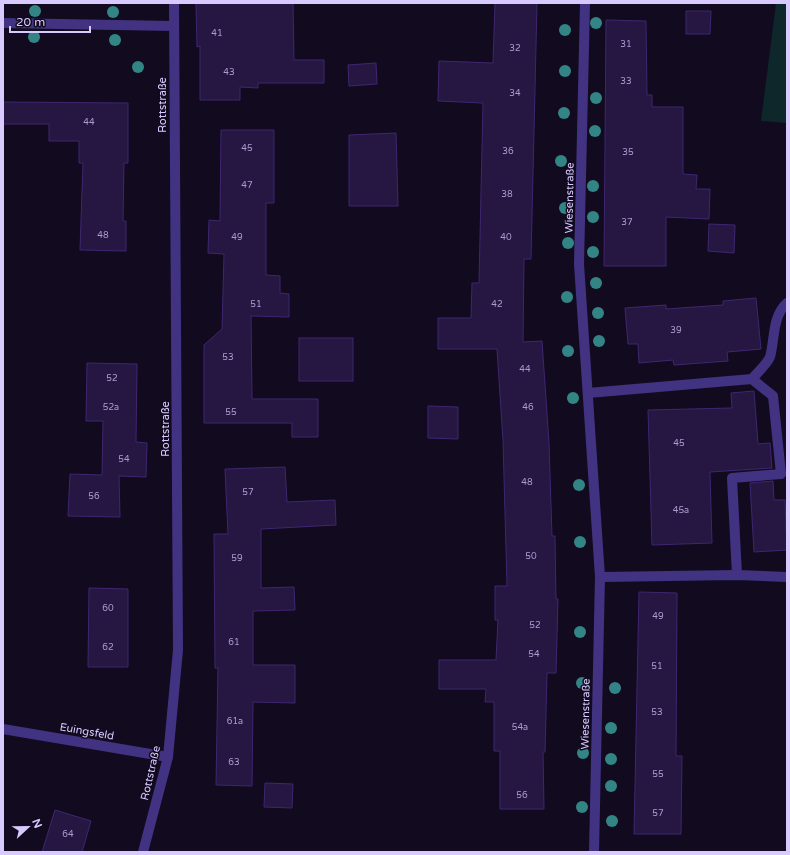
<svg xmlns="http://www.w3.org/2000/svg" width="790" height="855" font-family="'Varela Round',sans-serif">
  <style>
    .green { fill: #0e272a }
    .building { fill: #251642; stroke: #3f2670 }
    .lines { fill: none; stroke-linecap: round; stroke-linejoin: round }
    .minor { stroke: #413382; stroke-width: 10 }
    .tree { fill: #338484 }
    .labels { text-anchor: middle; stroke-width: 3; stroke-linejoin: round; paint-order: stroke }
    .number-label { font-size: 9px; fill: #ab9dd0 }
    .street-label { font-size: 11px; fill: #d8caff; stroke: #120b20 }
  </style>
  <rect width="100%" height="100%" fill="#120b20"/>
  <polygon class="green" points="776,3 787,3 787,123 761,121"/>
  <g class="building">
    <polygon points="196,3 293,3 294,60 324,60 324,83 258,83 258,88 240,87 240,100 200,100 200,46 197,47"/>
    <polygon points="495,3 537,3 531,259 524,259 523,342 542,341 549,443 552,536 555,536 556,599 558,599 556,673 547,673 545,752 543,752 544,809 500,809 500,751 494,751 494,702 485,702 486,689 439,689 439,660 496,660 498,620 495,620 495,586 507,586 503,440 497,349 438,349 438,318 471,318 472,283 479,283 483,103 438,101 439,61 493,63"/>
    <polygon points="686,11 711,11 710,34 686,34"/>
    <polygon points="606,20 646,21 647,95 652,95 652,107 683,107 683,174 697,175 696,189 710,189 709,219 666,217 666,266 604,266"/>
    <polygon points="376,63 377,84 349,86 348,65"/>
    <polygon points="3,102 128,103 128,163 124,163 123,221 126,221 126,251 80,250 83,163 79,163 79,141 49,141 49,124 3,124"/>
    <polygon points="221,130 274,130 274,203 266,203 266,275 280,276 280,293 289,294 289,317 251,316 252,399 318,399 318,437 292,437 292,423 204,423 204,345 222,329 224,254 208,253 209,220 220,221"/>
    <polygon points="396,133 398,206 349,206 349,135"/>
    <polygon points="709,224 735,225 734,253 708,251"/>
    <polygon points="756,298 761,349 727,352 728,361 674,365 673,360 639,363 638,344 628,344 625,308 666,305 666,309 723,305 723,301"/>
    <rect x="299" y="338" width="54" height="43"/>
    <polygon points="87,363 137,364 136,442 147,443 146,477 119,476 120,517 68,516 70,474 102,475 103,421 86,421"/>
    <polygon points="754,391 758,444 770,443 772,468 710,472 712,543 652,545 648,410 732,408 731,393"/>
    <polygon points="428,406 458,407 458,439 428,438"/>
    <polygon points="285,467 287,502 335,500 336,525 261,529 261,588 294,587 295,610 253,611 253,665 295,665 295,703 253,702 252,786 216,785 218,668 215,668 214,534 228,534 225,469"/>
    <polygon points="773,481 774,500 785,500 787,550 754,552 750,483"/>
    <polygon points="89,588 128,589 128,667 88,667"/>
    <polygon points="639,592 677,593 676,756 682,756 681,834 634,834"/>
    <polygon points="265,783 293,784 292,808 264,807"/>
    <polygon points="55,810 91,821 82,852 42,852"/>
  </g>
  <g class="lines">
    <g class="minor">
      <polyline points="585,3 579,264 600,577 594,852"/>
      <polyline points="3,23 174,26"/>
      <path d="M752 379C757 373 767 364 770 357 775 339 772 316 787 303"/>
      <polyline points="588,393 752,379 773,396 781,474 732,478 737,575"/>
      <polyline points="600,577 737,575 787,577"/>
      <polyline points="3,729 168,757"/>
      <polyline points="143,852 168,757 178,650 174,3"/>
    </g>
  </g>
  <g class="tree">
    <circle cx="35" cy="11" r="6"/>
    <circle cx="113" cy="12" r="6"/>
    <circle cx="596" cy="23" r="6"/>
    <circle cx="565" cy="30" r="6"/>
    <circle cx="34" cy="37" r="6"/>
    <circle cx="115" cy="40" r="6"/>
    <circle cx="138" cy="67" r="6"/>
    <circle cx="565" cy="71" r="6"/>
    <circle cx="596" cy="98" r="6"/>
    <circle cx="564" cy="113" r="6"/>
    <circle cx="595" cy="131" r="6"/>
    <circle cx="561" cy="161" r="6"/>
    <circle cx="593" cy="186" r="6"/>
    <circle cx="565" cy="208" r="6"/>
    <circle cx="593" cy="217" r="6"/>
    <circle cx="568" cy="243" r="6"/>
    <circle cx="593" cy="252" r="6"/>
    <circle cx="596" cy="283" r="6"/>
    <circle cx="567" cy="297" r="6"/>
    <circle cx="598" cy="313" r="6"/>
    <circle cx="599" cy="341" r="6"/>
    <circle cx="568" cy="351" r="6"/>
    <circle cx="573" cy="398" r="6"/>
    <circle cx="579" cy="485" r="6"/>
    <circle cx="580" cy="542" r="6"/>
    <circle cx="580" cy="632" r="6"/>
    <circle cx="582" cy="683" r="6"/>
    <circle cx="615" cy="688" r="6"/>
    <circle cx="611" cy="728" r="6"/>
    <circle cx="583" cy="753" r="6"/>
    <circle cx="611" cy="759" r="6"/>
    <circle cx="611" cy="786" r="6"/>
    <circle cx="582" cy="807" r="6"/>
    <circle cx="612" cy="821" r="6"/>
  </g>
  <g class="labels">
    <g class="number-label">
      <text x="217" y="36">41</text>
      <text x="626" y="47">31</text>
      <text x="515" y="51">32</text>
      <text x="229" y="75">43</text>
      <text x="626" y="84">33</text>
      <text x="515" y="96">34</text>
      <text x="89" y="125">44</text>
      <text x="247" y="151">45</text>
      <text x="508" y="154">36</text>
      <text x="628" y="155">35</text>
      <text x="247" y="188">47</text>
      <text x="507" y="197">38</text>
      <text x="627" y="225">37</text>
      <text x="103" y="238">48</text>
      <text x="237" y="240">49</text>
      <text x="506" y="240">40</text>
      <text x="256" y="307">51</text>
      <text x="497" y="307">42</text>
      <text x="676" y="333">39</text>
      <text x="228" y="360">53</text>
      <text x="525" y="372">44</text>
      <text x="112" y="381">52</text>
      <text x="111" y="410">52a</text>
      <text x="528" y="410">46</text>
      <text x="231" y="415">55</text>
      <text x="679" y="446">45</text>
      <text x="124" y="462">54</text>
      <text x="527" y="485">48</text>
      <text x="248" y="495">57</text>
      <text x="94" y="499">56</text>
      <text x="681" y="513">45a</text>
      <text x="531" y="559">50</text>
      <text x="237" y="561">59</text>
      <text x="108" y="611">60</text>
      <text x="658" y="619">49</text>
      <text x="535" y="628">52</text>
      <text x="234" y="645">61</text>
      <text x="108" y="650">62</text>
      <text x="534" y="657">54</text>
      <text x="657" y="669">51</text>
      <text x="657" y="715">53</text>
      <text x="235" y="724">61a</text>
      <text x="520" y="730">54a</text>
      <text x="234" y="765">63</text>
      <text x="658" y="777">55</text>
      <text x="522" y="798">56</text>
      <text x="658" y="816">57</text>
      <text x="68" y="837">64</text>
    </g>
    <g class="street-label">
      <text transform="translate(162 105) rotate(-90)" y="4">Rottstraße</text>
      <text transform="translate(569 198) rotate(-89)" y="4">Wiesenstraße</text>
      <text transform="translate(165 429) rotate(-90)" y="4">Rottstraße</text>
      <text transform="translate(585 714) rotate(-89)" y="4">Wiesenstraße</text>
      <text transform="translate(87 731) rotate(10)" y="4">Euingsfeld</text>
      <text transform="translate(150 773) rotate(-77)" y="4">Rottstraße</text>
    </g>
  </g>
  <rect width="790" height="855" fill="none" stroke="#d8caff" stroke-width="8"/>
  <g transform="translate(28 827) rotate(68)" stroke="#120b20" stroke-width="3" paint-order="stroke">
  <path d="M0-3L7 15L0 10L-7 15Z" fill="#d8caff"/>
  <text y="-6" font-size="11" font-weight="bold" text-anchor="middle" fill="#d8caff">N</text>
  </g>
  <path d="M10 26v6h80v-6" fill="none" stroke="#d8caff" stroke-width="2"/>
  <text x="16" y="26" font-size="12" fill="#d8caff" stroke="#120b20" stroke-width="3" paint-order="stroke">20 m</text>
</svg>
